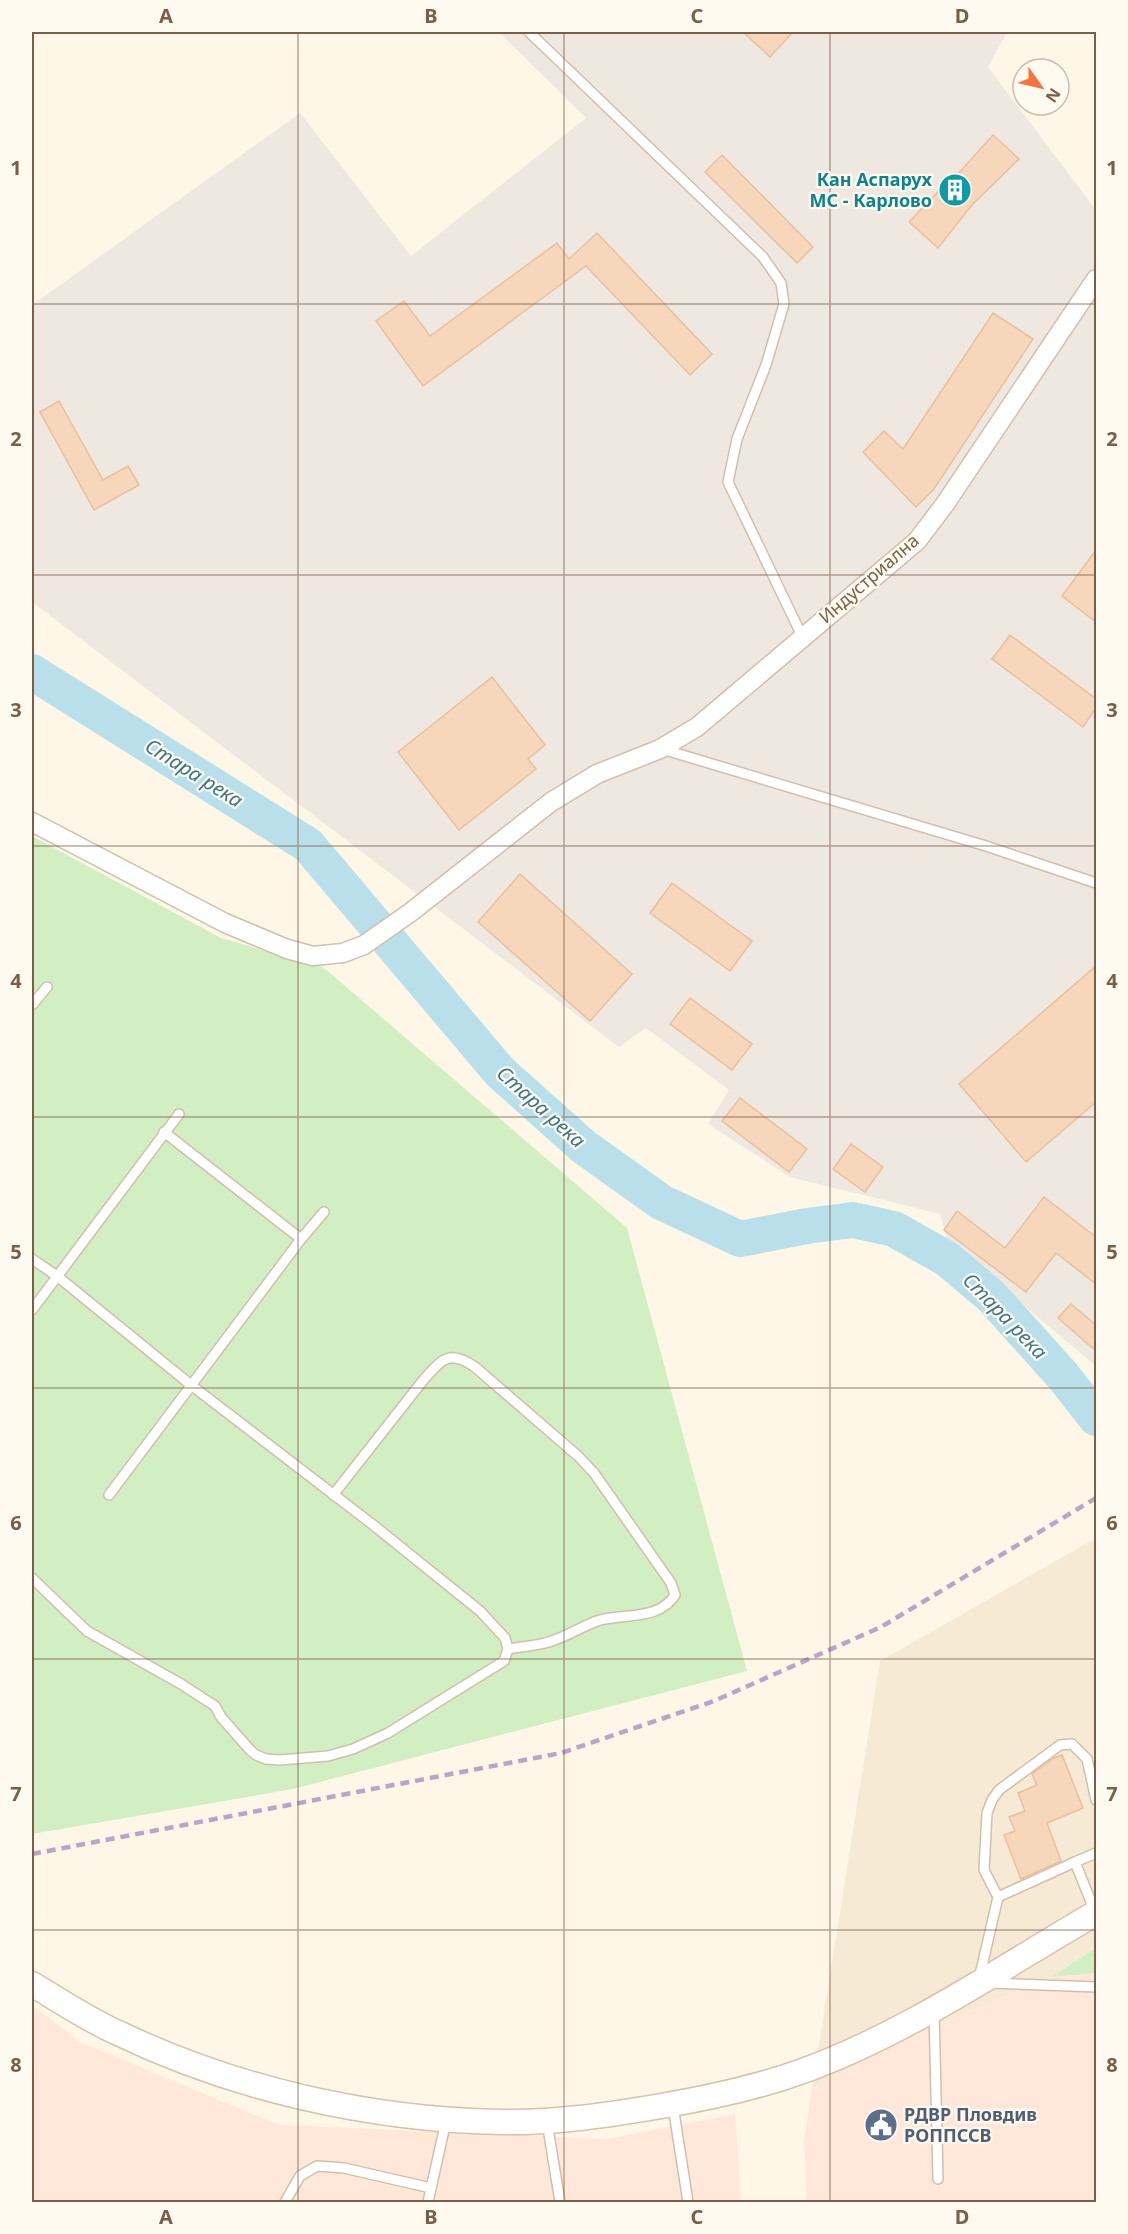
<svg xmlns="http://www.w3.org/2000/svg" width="1128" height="2234" font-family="'Noto Sans',sans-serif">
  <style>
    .residential { fill: #f7ead5 }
    .commercial { fill: #ffe8da }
    .industrial { fill: #efe8e1 }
    .green { fill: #d2eec3 }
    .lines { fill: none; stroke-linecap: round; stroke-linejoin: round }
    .river { stroke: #b9e0ea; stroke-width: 36 }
    .building { fill: #f6d7bc; stroke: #ebbf9b; stroke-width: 1.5 }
    .lane-casing { stroke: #d2bfab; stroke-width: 12 }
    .street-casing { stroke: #d2bfab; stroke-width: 21 }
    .secondary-casing { stroke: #d8c2aa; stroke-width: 27 }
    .lane { stroke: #fff; stroke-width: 9 }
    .street { stroke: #fff; stroke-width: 18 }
    .secondary { stroke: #fff; stroke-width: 24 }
    .rail { stroke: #bba3ca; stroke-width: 4.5; stroke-dasharray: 9 6; stroke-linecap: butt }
    .grid { fill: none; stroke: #7b5e48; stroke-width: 1.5; stroke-opacity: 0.55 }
    .labels { text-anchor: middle; stroke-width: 4.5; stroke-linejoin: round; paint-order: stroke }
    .culture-label { font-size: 18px; font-weight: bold; fill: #0d838f; stroke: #fffaef; text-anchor: end }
    .street-label { font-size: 18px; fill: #7b5e48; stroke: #fffaef }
    .service-label { font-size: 18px; font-weight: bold; fill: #4e5e75; stroke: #fffaef; text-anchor: start }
    .water-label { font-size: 20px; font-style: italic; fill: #3c7789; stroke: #fffaef }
    .neatline { fill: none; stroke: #7b5e48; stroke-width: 2 }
    .grid-label { font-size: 20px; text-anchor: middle; font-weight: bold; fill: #7b5e48 }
  </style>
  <rect width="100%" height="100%" fill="#fef7e7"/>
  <polygon class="residential" points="1096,1538 1096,1973 1052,1977 934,2026 812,2088 880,1661"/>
  <g class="commercial">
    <polygon points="1096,1973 1096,2202 807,2202 804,2142 812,2088 934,2026 1052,1977"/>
    <polygon points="32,2005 80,2042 279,2125 607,2139 735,2114 741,2202 32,2202"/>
  </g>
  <polygon class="industrial" points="499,32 1007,32 988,67 1096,210 1096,1366 948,1242 940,1214 790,1177 708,1124 729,1090 646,1028 619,1047 32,602 32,305 300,113 411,256 586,118"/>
  <g class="green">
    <polygon points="32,836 221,938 323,967 627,1228 747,1671 293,1789 32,1834"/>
    <polygon points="1096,1948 1096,1973 1052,1977"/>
  </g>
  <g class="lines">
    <polyline class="river" points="32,672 308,845 500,1072 584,1147 661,1202 740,1239 807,1226 853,1220 894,1229 947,1259 991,1296 1063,1376 1096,1418"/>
  </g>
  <g class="building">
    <polygon points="743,32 793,32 770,57"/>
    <polygon points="993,135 1019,159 972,205 938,248 909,222 956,173 957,175"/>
    <polygon points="722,155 813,247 797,263 705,172"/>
    <polygon points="597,233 712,354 690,375 586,266 423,386 376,321 404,301 430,336 557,243 569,259"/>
    <polygon points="993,313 1033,339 934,489 916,507 863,452 884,431 903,449"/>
    <polygon points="59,401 103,480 128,466 139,485 94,510 40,412"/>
    <polygon points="1096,550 1096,622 1062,596"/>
    <polygon points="1010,635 1096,699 1096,708 1083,727 992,659"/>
    <polygon points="492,677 545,745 528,759 536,769 459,830 398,752"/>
    <polygon points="520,874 632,974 590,1021 478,922"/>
    <polygon points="672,883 752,941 730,971 650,913"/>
    <polygon points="1096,966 1096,1102 1026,1162 959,1084"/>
    <polygon points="690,998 752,1044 732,1070 670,1024"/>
    <polygon points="740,1098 807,1149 789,1172 722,1121"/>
    <polygon points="851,1144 883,1167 865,1192 833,1169"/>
    <polygon points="1044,1197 1096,1237 1096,1284 1056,1253 1026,1292 944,1230 957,1211 1005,1248"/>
    <polygon points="1071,1304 1096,1325 1096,1351 1058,1318"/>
    <polygon points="1062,1755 1083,1808 1047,1823 1061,1861 1021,1879 1004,1835 1015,1831 1009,1817 1025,1811 1018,1793 1037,1785 1032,1774 1054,1758"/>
  </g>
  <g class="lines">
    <g class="lane-casing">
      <g id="lane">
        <polyline points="529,32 763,257 781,283 784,304 766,365 737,439 728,482 802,636"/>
        <polyline points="662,749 986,846 1096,883"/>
        <polyline points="32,1005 47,987"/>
        <polyline points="164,1132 301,1239"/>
        <polyline points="32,1259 57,1276 191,1385 372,1524 480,1611 505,1638 508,1649 504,1661 388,1733 353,1749 328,1756 280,1760 266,1759 256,1755 250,1750 221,1717 215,1706 181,1684 87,1631 32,1578"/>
        <polyline points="32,1310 179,1114"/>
        <polyline points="109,1495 301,1239 324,1212"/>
        <path d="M333 1495 425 1378C443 1358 450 1350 475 1367L578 1456 594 1473 671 1583 675 1595C659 1621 622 1613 597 1621 580 1627 563 1639 545 1643 533 1646 520 1647 508 1649"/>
        <polyline points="1075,1862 1096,1853"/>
        <polyline points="998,1897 984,1870 987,1813 992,1800 999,1790 1060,1745 1072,1744 1087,1759 1096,1800"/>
        <polyline points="979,1979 998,1897 1075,1862 1095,1912"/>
        <polyline points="991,1983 1096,1987"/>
        <polyline points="934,2010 938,2179"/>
        <polyline points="673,2106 688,2202"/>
        <polyline points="547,2122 560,2202"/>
        <polyline points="285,2202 300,2176 317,2166 344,2168 431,2188"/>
        <polyline points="428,2202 446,2121"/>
      </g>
    </g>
    <g class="street-casing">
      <polyline id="street" points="32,822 225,923 287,949 313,956 343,953 364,945 411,912 551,802 597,774 660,749 697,727 917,541 945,504 1096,279"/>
    </g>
    <g class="secondary-casing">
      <path id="secondary" d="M32 1984C59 2000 87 2019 116 2032 234 2089 371 2120 502 2122 555 2123 609 2115 661 2106 708 2098 755 2088 800 2072 904 2035 1001 1968 1096 1913"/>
    </g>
    <use href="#lane" class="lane"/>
    <use href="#street" class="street"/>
    <use href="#secondary" class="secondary"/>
    <polyline class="rail" points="32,1854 561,1753 714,1701 881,1627 1096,1498"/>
  </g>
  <path class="grid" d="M298 32V2202M564 32V2202M830 32V2202M32 304H1096M32 575H1096M32 846H1096M32 1117H1096M32 1388H1096M32 1659H1096M32 1930H1096"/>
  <defs>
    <g id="building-disc" transform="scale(1.725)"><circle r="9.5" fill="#0f9aa8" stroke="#fffaef"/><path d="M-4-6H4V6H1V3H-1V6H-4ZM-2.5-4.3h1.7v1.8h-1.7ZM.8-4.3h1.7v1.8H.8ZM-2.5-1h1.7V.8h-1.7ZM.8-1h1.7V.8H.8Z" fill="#fff"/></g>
    <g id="civic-disc" transform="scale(1.725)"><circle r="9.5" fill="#5c6f8a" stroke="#fffaef"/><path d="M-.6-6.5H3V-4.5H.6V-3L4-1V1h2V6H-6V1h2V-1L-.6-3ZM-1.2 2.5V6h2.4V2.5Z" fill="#fff"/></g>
  </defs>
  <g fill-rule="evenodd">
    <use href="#building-disc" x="955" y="190"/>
    <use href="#civic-disc" x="881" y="2125"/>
  </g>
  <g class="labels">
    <g class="culture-label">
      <text x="932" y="186">Кан Аспарух<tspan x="932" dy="21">МС - Карлово</tspan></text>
    </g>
    <g class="street-label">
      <text transform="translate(869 579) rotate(-41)" y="6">Индустриална</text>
    </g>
    <g class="service-label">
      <text x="904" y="2121">РДВР Пловдив<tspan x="904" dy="21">РОППССВ</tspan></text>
    </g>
    <g class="water-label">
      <text transform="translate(194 773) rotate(32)" y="7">Стара река</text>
      <text transform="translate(541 1107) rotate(42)" y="7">Стара река</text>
      <text transform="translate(1005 1316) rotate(46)" y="7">Стара река</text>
    </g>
  </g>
  <rect width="1128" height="2234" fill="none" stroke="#fffaef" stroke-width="66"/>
  <g transform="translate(1041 87) rotate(124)"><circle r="28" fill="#fffaef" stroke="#cabcac" stroke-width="1.5"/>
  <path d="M0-4.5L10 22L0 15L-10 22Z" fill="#f37642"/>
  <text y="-9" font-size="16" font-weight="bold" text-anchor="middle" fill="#7b5e48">N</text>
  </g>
  <rect x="33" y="33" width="1062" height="2168" class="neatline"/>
  <g class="grid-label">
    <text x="166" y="23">A</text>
    <text x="431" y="23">B</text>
    <text x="697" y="23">C</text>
    <text x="962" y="23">D</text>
    <text x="16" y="175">1</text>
    <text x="1112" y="175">1</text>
    <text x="16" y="446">2</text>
    <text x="1112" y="446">2</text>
    <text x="16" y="717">3</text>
    <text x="1112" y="717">3</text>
    <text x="16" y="988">4</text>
    <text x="1112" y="988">4</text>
    <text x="16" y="1259">5</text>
    <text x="1112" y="1259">5</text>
    <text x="16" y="1530">6</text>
    <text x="1112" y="1530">6</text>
    <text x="16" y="1801">7</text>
    <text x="1112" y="1801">7</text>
    <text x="16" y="2072">8</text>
    <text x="1112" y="2072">8</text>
    <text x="166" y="2224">A</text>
    <text x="431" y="2224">B</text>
    <text x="697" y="2224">C</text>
    <text x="962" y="2224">D</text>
  </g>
</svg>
